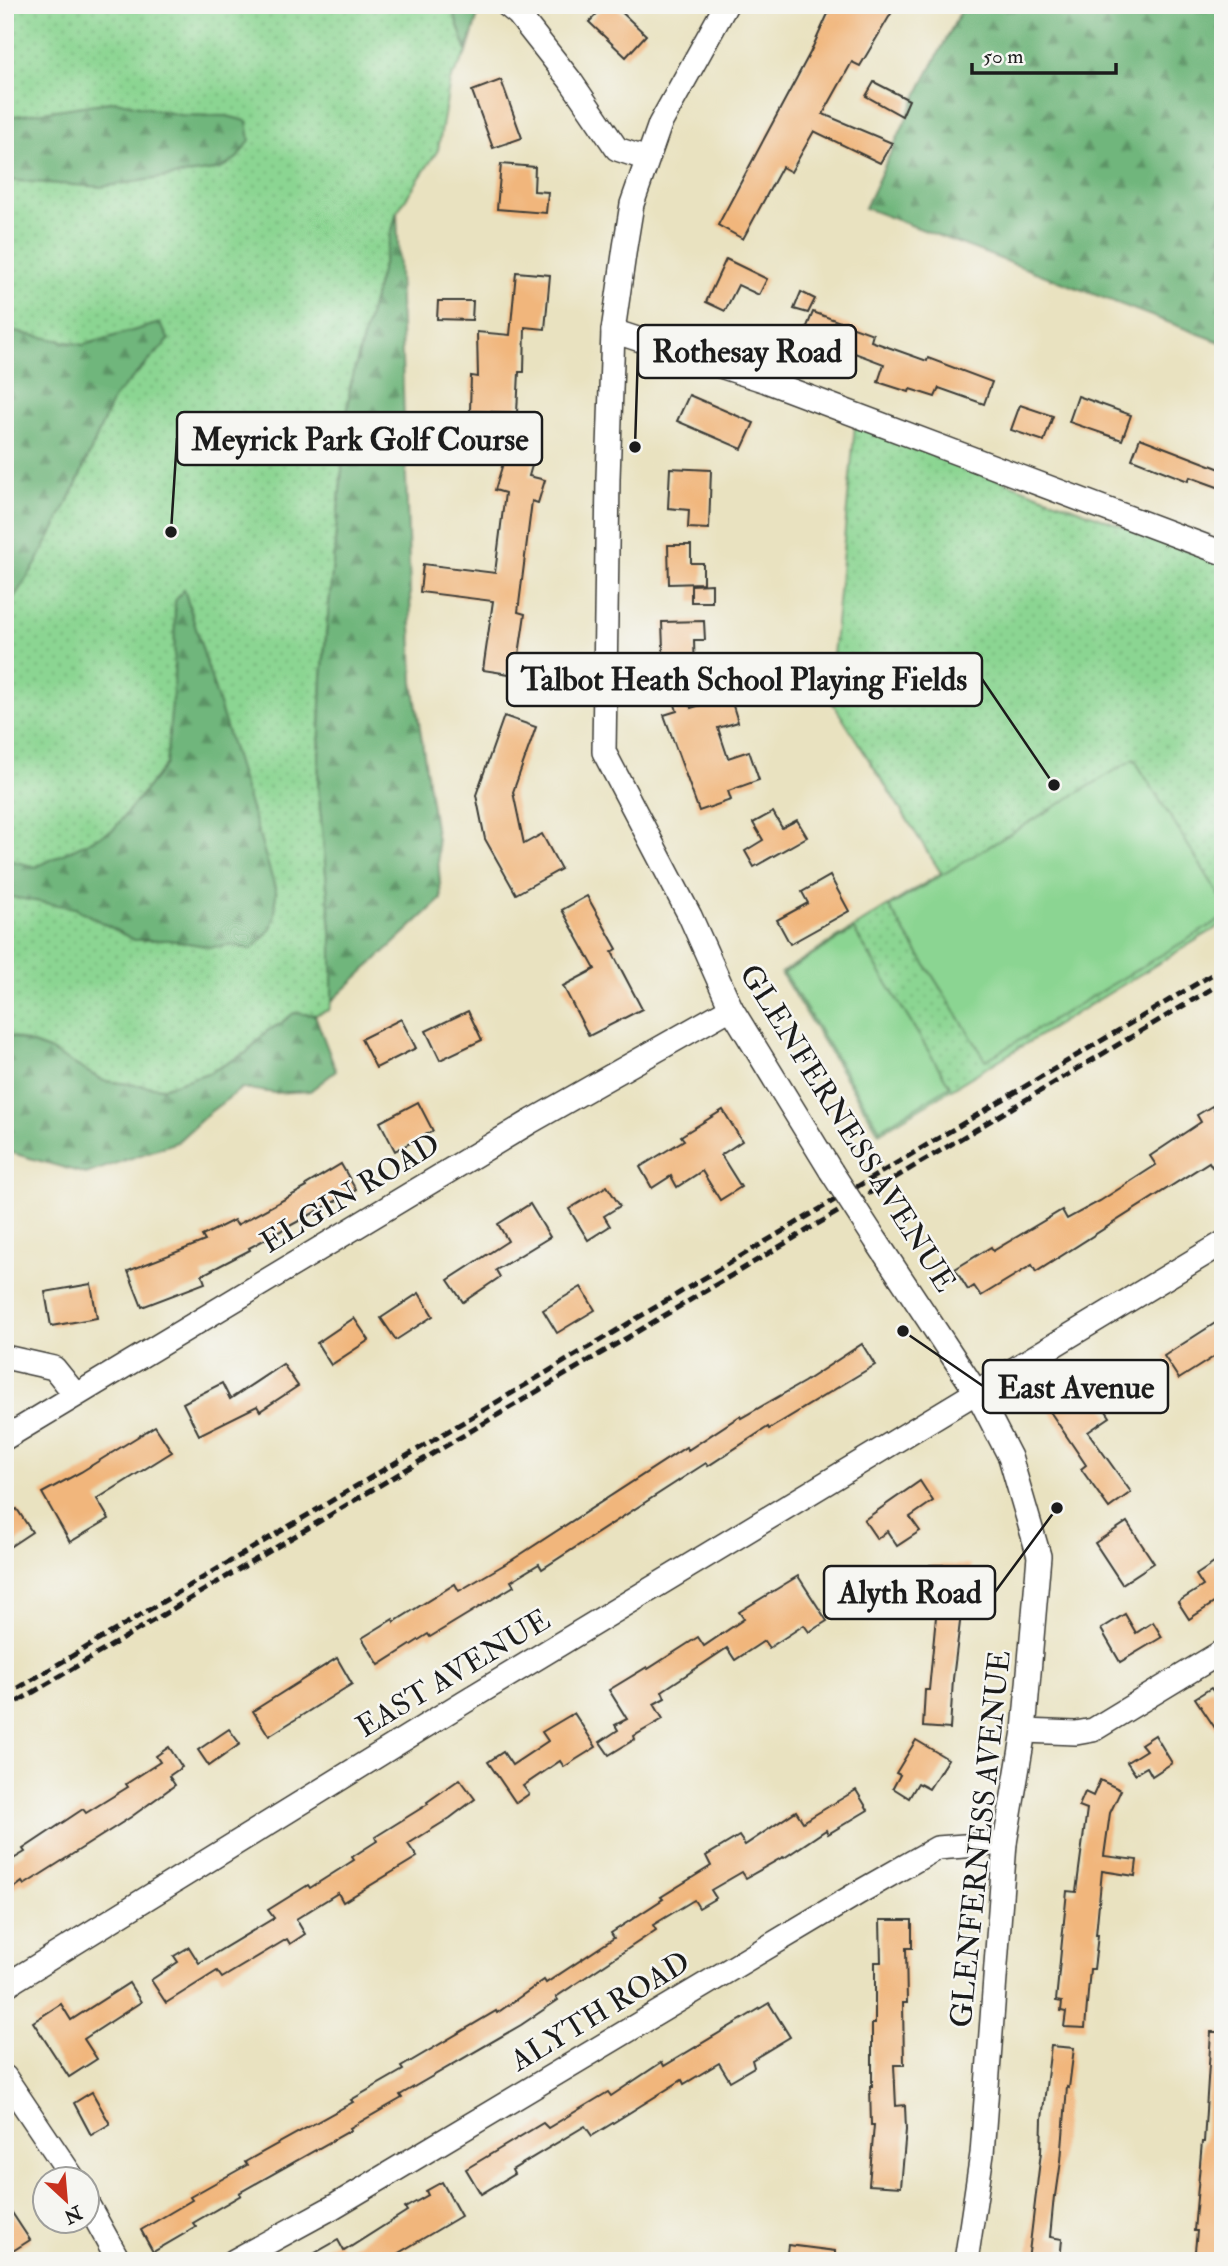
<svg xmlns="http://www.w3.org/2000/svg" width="1228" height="2266" font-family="'IM FELL Double Pica',serif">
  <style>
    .green { fill: url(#green-dots); stroke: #547857; stroke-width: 2 }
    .forest { fill: url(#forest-firs); stroke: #46694c; stroke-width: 2 }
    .pitch { fill: #8bd592; stroke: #547857; stroke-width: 2 }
    .building { fill: #f1b67b }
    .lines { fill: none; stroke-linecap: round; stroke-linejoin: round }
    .minor-casing { stroke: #3b3a35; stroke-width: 26 }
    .minor { stroke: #fff; stroke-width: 23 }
    .rail { stroke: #1c1c1c; stroke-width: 5; stroke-dasharray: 10 5; stroke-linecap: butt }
    .minor-bridge-casing { stroke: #3b3a35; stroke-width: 26; stroke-linecap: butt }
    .minor-bridge { stroke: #fff; stroke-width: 23 }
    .labels { text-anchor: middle; stroke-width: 5; stroke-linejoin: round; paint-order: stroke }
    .street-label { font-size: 30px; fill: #1c1c1c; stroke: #f6f6f2 }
    .leader { fill: none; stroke: #1c1c1c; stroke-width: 2.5 }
    .callout-dot { fill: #1c1c1c; stroke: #f6f6f2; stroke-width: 2.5 }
    .callout { fill: #f6f6f2; stroke: #1c1c1c; stroke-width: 2.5 }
    .callout-label { font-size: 32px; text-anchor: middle; font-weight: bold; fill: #1c1c1c }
  </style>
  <defs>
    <pattern id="green-dots" width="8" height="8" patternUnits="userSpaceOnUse" patternTransform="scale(1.75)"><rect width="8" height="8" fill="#8bd592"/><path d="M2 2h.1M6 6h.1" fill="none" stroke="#77b67d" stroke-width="1.8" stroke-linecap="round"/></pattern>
    <pattern id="forest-firs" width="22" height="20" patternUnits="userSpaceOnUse" patternTransform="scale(1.75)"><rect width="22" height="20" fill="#70b67c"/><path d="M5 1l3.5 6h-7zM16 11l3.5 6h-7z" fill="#5b9365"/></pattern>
  </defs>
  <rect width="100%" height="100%" fill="#f6f6f2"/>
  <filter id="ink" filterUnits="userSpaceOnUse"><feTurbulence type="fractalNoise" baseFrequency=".0143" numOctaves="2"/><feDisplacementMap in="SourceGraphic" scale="14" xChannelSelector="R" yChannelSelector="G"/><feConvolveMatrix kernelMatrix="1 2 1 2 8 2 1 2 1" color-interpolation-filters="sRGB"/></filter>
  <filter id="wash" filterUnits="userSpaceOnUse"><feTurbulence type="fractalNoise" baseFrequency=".00686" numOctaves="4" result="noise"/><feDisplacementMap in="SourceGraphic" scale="28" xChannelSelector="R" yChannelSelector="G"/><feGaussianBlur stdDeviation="1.57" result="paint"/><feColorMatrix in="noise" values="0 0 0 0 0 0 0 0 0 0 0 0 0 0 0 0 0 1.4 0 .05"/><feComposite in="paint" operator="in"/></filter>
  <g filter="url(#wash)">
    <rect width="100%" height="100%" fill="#e9e2c0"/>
    <g class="green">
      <polygon points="5,5 451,5 467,52 450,81 438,150 397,212 350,387 322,677 318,785 332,941 332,1001 329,1010 315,1015 294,1013 280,1024 267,1031 246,1053 211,1072 162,1088 104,1081 49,1050 5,1034"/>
      <polygon points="855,425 1223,564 1223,924 879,1133 781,973 941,873 829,697"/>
    </g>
    <g class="forest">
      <polygon points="451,5 481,5 467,52"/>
      <polygon points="964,5 1223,5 1223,343 865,208 921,87"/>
      <polygon points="116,101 180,115 227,116 247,121 250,140 237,158 221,169 101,187 5,180 5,115 16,116"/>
      <polygon points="397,212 413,682 437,841 441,899 332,1001 332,941 318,785 322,677 350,387"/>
      <polygon points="160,323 169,340 114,397 74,490 36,564 5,611 5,330 83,345"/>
      <path d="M184 589 276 891C275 924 276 927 251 950L234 945 211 947 170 940H134L75 908 5 896V859L36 867 113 830 166 764 174 681 175 601Z"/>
      <polygon points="294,1013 315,1015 336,1071 310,1091 274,1093 242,1088 210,1112 177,1142 86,1174 5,1151 5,1034 49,1050 104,1081 162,1088 211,1072 246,1053 267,1031 280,1024"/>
    </g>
    <g class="pitch">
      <polygon points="1134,759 1223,901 1223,918 986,1060 889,907"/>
      <polygon points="854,930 950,1086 880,1129 784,973"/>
    </g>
    <g id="blocks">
      <g class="building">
        <polygon points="605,5 614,5 646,35 626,57 589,22"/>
        <polygon points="832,5 879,5 892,12 860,66 852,62 823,114 892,143 880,163 814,131 791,172 782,167 743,239 718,225 810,53"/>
        <polygon points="501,80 522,138 493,148 472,91"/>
        <polygon points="874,82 909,100 902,116 866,96"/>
        <polygon points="501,164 535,167 534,191 548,192 546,213 497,209"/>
        <polygon points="726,259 767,279 759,295 738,285 725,311 706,302"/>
        <polygon points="516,272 550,275 545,329 525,327 524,372 519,372 517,413 470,411 471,376 478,377 477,332 510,335"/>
        <polygon points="801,292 815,299 808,313 794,309"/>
        <polygon points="438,301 473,301 472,320 437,319"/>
        <polygon points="813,312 873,334 871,341 927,361 928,358 992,382 984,404 939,388 935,397 910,389 909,392 878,382 884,364 804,334"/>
        <polygon points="689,395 754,423 742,449 677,421"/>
        <polygon points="1078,396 1131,415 1122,440 1069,422"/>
        <polygon points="1020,405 1053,416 1044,441 1011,430"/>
        <polygon points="1140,438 1223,470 1223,489 1190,477 1188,481 1132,459"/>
        <polygon points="510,440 537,448 529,476 545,480 538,503 532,501 518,612 525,614 516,675 483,670 493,601 420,592 423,564 495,573 505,493 495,490"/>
        <polygon points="670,468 711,470 709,529 688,528 689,510 668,508"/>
        <polygon points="668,545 691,545 691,563 703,563 703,583 669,584"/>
        <polygon points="712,584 712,602 691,602 691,585"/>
        <polygon points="704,621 705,640 694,640 695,674 681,674 691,708 730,696 738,722 718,728 728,758 749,751 759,780 728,791 731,800 699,811 664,715 677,711 666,675 664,675 662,622"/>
        <polygon points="504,716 536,727 513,792 524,844 542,834 561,869 516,894 485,839 476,795"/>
        <polygon points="773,812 782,828 797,820 807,837 754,867 745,851 763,840 753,823"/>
        <polygon points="830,876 849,911 790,944 777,920 808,903 802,892"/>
        <polygon points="587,896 617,949 612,952 642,1009 589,1036 563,986 595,969 562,910"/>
        <polygon points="468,1011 482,1040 440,1060 426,1031"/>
        <polygon points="401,1019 416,1048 376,1068 361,1039"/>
        <polygon points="418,1102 433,1131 395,1151 380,1122"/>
        <polygon points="1212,1106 1223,1123 1223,1160 1212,1167 1209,1162 1036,1272 1032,1265 981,1296 974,1286 968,1290 955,1269 991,1247 993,1251 1062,1210 1067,1219 1100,1201 1156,1165 1150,1156 1201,1122 1197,1115"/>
        <polygon points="723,1110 742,1141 721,1155 741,1187 720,1200 702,1171 677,1187 671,1176 652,1188 640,1167 684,1140 681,1136"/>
        <polygon points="341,1164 356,1190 249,1248 250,1250 202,1275 205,1283 142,1307 128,1271 205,1241 202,1236 234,1220 237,1225 307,1187 306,1185"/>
        <polygon points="607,1186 620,1206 604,1216 610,1226 588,1240 569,1209"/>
        <polygon points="530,1204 550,1237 496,1270 500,1277 463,1302 448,1280 508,1241 498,1224"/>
        <polygon points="91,1284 97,1318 51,1326 45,1292"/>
        <polygon points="581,1287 595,1310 557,1333 543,1310"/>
        <polygon points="419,1293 433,1316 396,1340 381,1318"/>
        <polygon points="354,1318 369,1340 331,1365 317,1343"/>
        <polygon points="1223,1318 1223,1351 1179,1379 1164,1356"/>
        <polygon points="862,1344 875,1365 769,1429 768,1427 708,1466 706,1463 542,1569 539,1564 511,1581 514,1586 430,1637 428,1634 379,1665 362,1638 393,1619 394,1622 455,1584 459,1591 512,1560 686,1447 688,1450 740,1416 741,1418 804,1382"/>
        <polygon points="283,1364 298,1386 260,1411 257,1406 199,1435 183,1403 222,1383 230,1399"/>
        <polygon points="1084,1378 1110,1417 1088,1432 1131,1492 1109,1508 1081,1469 1086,1465 1049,1410 1073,1393 1070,1387"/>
        <polygon points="155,1426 172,1452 97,1499 109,1519 70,1542 42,1493 81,1472"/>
        <polygon points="920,1481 933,1501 910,1517 920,1531 897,1546 887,1531 877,1539 864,1520"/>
        <polygon points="17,1509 32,1532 5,1550 5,1517"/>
        <polygon points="1127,1522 1154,1563 1122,1584 1095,1543"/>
        <polygon points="1223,1557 1223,1597 1189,1619 1178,1602 1203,1586 1196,1575"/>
        <polygon points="930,1565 971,1565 970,1607 962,1606 953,1679 950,1729 923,1727 925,1690 929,1690 937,1606 929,1606"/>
        <polygon points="798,1576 827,1621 809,1632 804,1625 769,1648 764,1641 735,1660 727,1648 662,1691 665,1698 654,1704 663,1719 634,1736 635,1739 609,1755 600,1742 618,1730 615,1725 627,1719 609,1690 647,1667 648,1669 698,1637 704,1646 744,1619 739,1612"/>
        <polygon points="1125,1614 1136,1633 1153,1622 1162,1637 1120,1662 1101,1629"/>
        <polygon points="337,1658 352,1684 269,1736 253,1711"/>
        <polygon points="1211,1688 1223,1706 1223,1740 1195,1698"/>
        <polygon points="574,1713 596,1747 564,1767 560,1761 523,1786 529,1794 516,1803 488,1762 503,1752 512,1765 548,1741 542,1732"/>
        <polygon points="229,1729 240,1744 209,1766 198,1750"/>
        <polygon points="1155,1735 1172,1763 1152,1776 1147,1767 1135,1774 1127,1762 1146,1750 1141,1744"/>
        <polygon points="916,1740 948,1759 929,1789 918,1783 909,1798 893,1788 900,1775 896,1773"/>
        <polygon points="169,1747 182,1767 169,1776 175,1785 131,1817 24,1885 22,1882 5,1895 5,1864 25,1852 23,1849 83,1809 86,1813 128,1787 126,1784 160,1762 156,1756"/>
        <polygon points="460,1779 475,1799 450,1818 408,1844 417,1857 343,1902 338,1893 296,1919 305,1934 290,1944 287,1939 222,1978 217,1971 166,2003 151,1980 178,1962 174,1956 189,1947 199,1963 274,1918 268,1910 308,1885 310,1888 354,1860 352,1857 377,1841 375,1837 428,1804 427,1802"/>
        <polygon points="1100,1780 1121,1790 1110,1813 1104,1856 1137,1860 1135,1876 1102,1871 1096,1935 1098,1935 1094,1969 1090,1969 1085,2028 1064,2027 1066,2012 1061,2011 1062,2002 1056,2001 1067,1891 1076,1892 1087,1809 1079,1806 1085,1792 1093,1796"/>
        <polygon points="856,1790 868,1810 828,1834 826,1830 784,1858 783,1857 746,1878 742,1872 711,1890 716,1898 699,1908 694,1900 653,1925 656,1930 556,1997 558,2000 521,2025 400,2095 402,2098 350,2128 351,2130 239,2193 241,2195 193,2223 196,2227 153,2252 141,2230 192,2200 190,2197 247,2165 245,2162 353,2102 351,2100 403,2070 401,2067 496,2011 497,2013 544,1980 546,1983 614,1938 611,1933 663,1899 661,1897 711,1866 706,1856 739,1836 745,1845 796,1811 803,1822"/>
        <polygon points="880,1920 912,1920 912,1948 906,1948 907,2003 903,2003 904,2065 894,2065 896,2106 905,2105 906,2130 901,2187 869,2185 874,2125 871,2125 870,2086 872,2086 872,2024 875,2024 875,1962 881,1962"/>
        <polygon points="129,1983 141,2002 84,2039 97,2059 69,2077 33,2022 61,2004 71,2020"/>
        <polygon points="769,2003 790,2037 752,2060 754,2067 730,2081 719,2063 684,2084 682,2080 592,2136 585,2126 512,2170 514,2174 481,2194 466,2169 543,2123 548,2128 608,2092 611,2096 662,2062 664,2066"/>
        <polygon points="1211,2032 1223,2032 1223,2226 1220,2261 1194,2261 1197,2231 1194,2231 1202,2142 1204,2142"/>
        <polygon points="1051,2046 1074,2048 1069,2088 1067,2087 1061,2161 1056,2196 1054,2196 1050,2237 1062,2239 1060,2261 1028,2261 1041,2152 1042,2119"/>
        <polygon points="92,2092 110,2124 91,2135 74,2103"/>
        <polygon points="442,2182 461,2216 385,2261 301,2261 338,2240 344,2251 407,2211 405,2208 428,2195 426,2191"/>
        <polygon points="5,2202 30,2240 5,2256"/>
        <polygon points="788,2245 835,2251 835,2261 786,2261"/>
      </g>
    </g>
  </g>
  <g filter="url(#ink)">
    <use href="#blocks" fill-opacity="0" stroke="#3b3a35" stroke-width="2"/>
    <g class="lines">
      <g class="minor-casing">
        <g id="minor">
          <polyline points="507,5 518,14 570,80 617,149 647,159"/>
          <polyline points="726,5 660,124 632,204 625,247 613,331 608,478 604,752 690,916 731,1008 831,1171"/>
          <polyline points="613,331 766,381 1223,553"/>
          <polyline points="877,1242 977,1393 1010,1457 1039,1556 1024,1731 1005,1843 982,2154 966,2261"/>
          <polyline points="5,1357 54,1368 75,1394"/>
          <polyline points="5,1438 530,1122 731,1008"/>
          <polyline points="1024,1731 1076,1733 1093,1730 1223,1651"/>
          <polyline points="5,1986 464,1702 1223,1243"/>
          <polyline points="5,2077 73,2178"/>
          <polyline points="88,2205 119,2261"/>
          <polyline points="234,2261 333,2207 858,1893 937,1848 1005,1843"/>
        </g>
      </g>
      <use href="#minor" class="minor"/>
      <g class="rail">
        <polyline points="5,1696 1223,968"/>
        <polyline points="5,1709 1223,982"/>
      </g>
      <g class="minor-bridge-casing">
        <polyline id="minor-bridge" points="831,1171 877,1242"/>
      </g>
      <use href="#minor-bridge" class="minor-bridge"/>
    </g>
  </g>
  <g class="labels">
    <g class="street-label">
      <text transform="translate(848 1128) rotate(58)" y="10">GLENFERNESS AVENUE</text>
      <text transform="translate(350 1193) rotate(-31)" y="10">ELGIN ROAD</text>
      <text transform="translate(453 1673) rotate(-31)" y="10">EAST AVENUE</text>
      <text transform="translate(980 1839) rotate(-84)" y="10">GLENFERNESS AVENUE</text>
      <text transform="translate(600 2011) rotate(-31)" y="10">ALYTH ROAD</text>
    </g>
  </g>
  <path class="leader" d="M635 447L638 351M171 532L177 438M1054 785L982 679M903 1331L983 1386M1057 1508L995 1592"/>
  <g class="callout-dot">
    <circle cx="635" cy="447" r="7"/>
    <circle cx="171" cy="532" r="7"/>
    <circle cx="1054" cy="785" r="7"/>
    <circle cx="903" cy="1331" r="7"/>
    <circle cx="1057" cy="1508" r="7"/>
  </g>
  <g class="callout">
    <rect x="638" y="325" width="218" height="53" rx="7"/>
    <rect x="177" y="412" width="365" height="53" rx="7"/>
    <rect x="507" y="653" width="475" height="53" rx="7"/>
    <rect x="983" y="1360" width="185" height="53" rx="7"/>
    <rect x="824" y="1566" width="171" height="53" rx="7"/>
  </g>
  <g class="callout-label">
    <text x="747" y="362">Rothesay Road</text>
    <text x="360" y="450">Meyrick Park Golf Course</text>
    <text x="744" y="690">Talbot Heath School Playing Fields</text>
    <text x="1076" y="1398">East Avenue</text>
    <text x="910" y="1603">Alyth Road</text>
  </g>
  <rect width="1228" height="2266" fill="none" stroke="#f6f6f2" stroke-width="28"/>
  <g transform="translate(66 2200) rotate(154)"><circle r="33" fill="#f6f6f2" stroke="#9f9f9c" stroke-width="2"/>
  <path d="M0-5L12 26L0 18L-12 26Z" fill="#c8321e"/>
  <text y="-10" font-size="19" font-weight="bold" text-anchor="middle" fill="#1c1c1c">N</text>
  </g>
  <path d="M972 63v10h144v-10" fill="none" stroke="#1c1c1c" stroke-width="3.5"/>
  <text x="983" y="63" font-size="21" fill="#1c1c1c" stroke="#f6f6f2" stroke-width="5" paint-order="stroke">50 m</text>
</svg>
